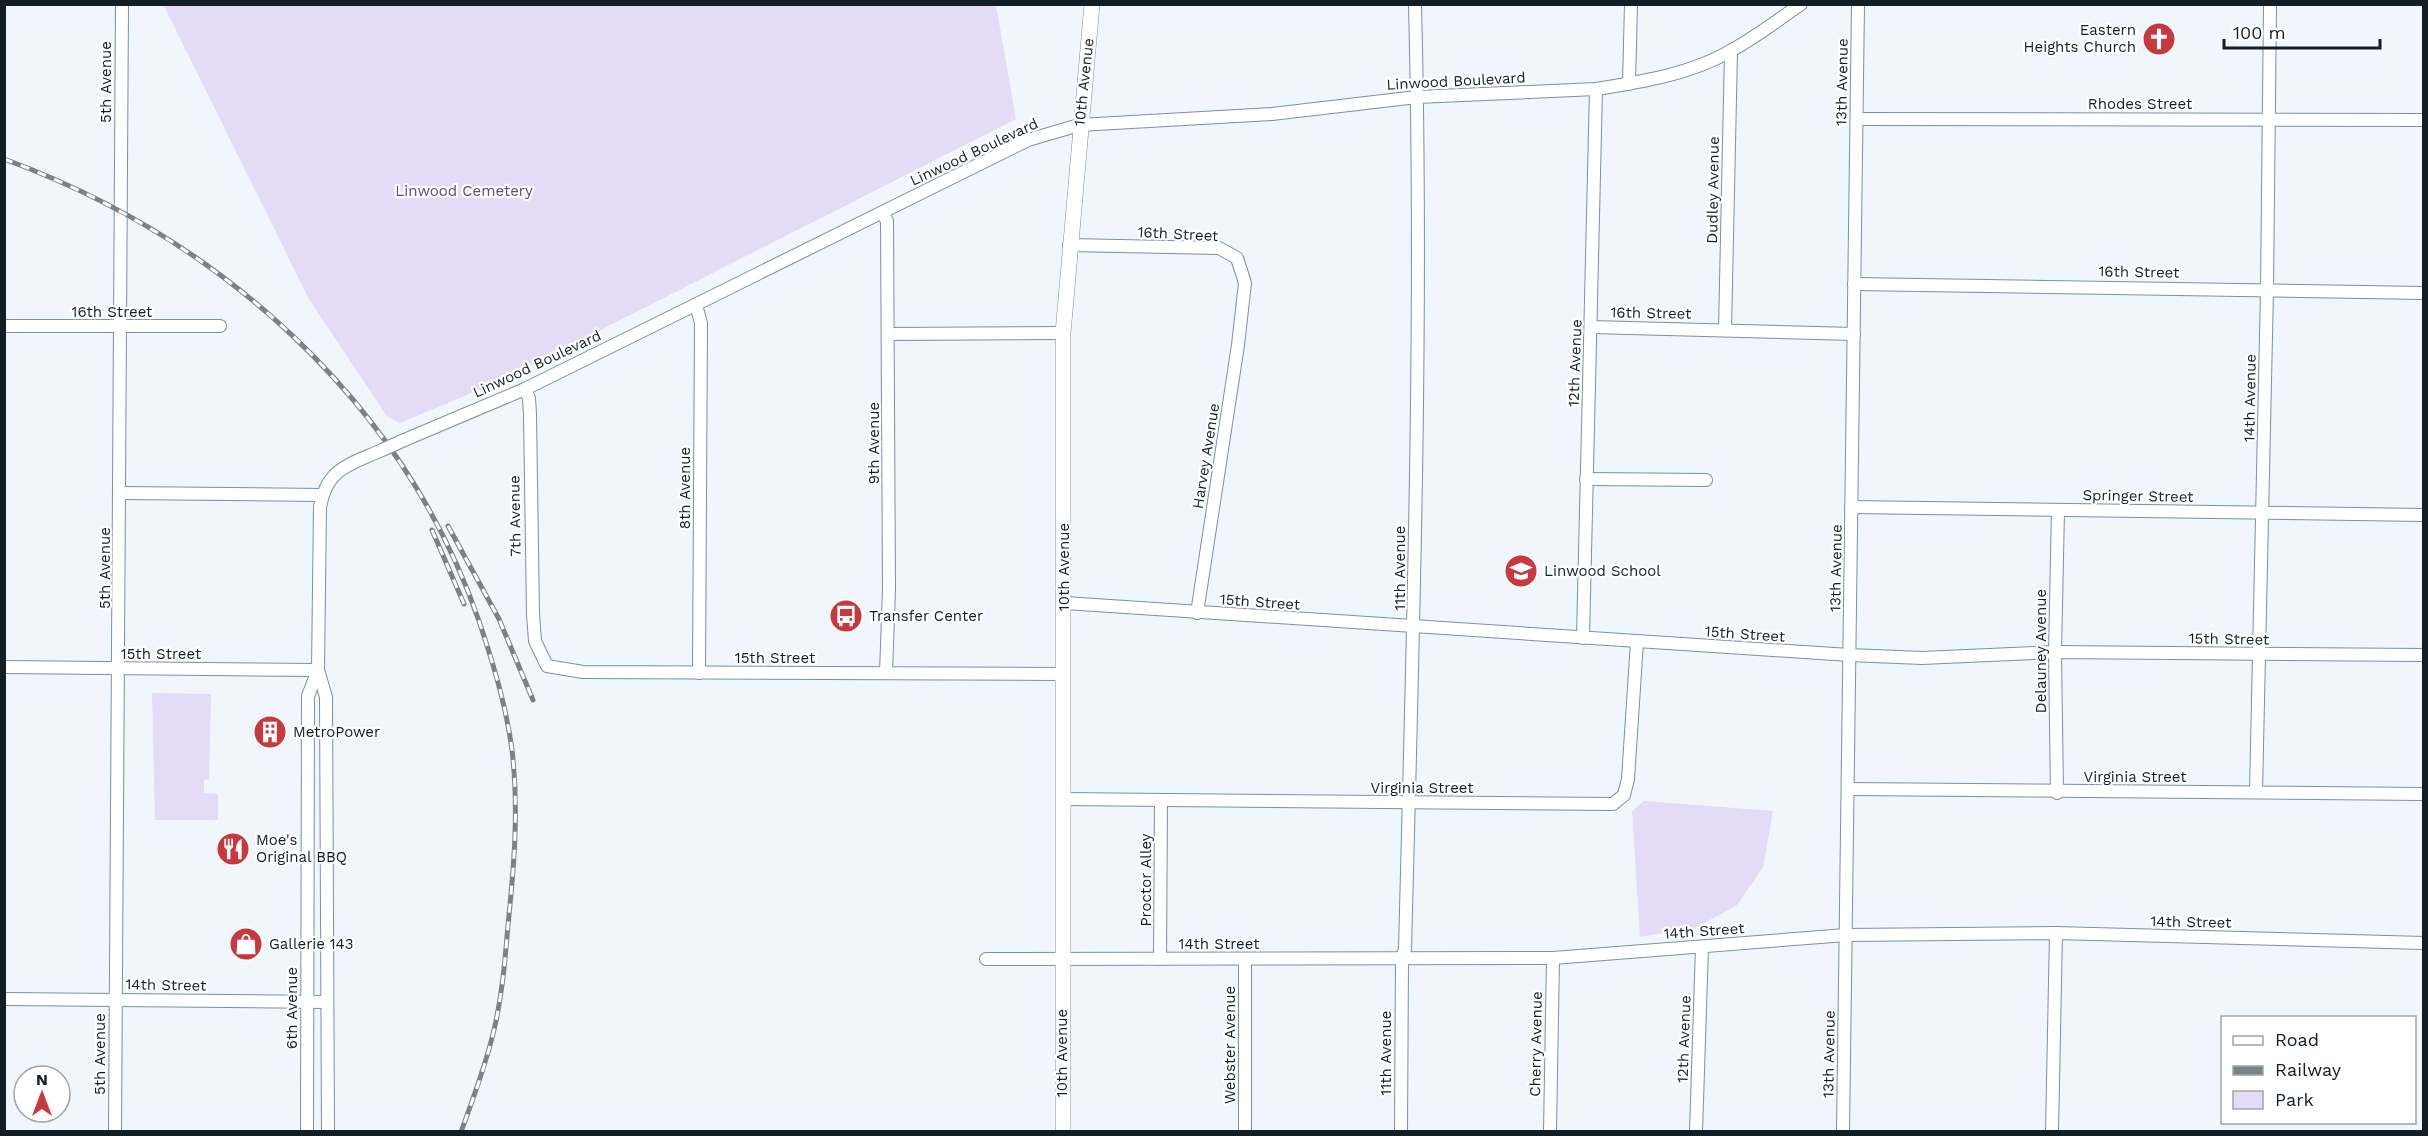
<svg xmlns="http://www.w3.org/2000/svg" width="2428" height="1136" font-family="'Work Sans',sans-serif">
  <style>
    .green { fill: #e4dbf7 }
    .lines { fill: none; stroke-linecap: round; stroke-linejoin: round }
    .minor-casing { stroke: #7691a9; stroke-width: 14 }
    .major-casing { stroke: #7691a9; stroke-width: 16 }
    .minor { stroke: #fff; stroke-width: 12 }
    .major { stroke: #fff; stroke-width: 15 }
    .rail-casing { stroke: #798289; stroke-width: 5 }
    .rail { stroke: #fff; stroke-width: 3; stroke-dasharray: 9; stroke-linecap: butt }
    .minor-bridge-casing { stroke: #7691a9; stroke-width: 14; stroke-linecap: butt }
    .minor-bridge { stroke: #fff; stroke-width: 12 }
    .labels { text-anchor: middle; stroke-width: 4.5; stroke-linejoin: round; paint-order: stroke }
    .poi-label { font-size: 15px; fill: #121d26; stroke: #fff; text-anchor: start }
    .street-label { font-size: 15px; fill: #121d26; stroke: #fff }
    .park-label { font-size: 15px; fill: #604a82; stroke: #fff }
  </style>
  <rect width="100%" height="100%" fill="#f0f6fb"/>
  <g class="green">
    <polygon points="163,4 996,5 1016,119 500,381 400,423 387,416 309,299"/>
    <polygon points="152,693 211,694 209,779 204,780 204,793 218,794 218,820 155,820"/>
    <polygon points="1644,801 1773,811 1763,867 1737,905 1695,928 1640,937 1632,811"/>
  </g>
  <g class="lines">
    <g class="minor-casing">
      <g id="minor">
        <polyline points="1629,84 1631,4"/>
        <polyline points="1857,119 2424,120"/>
        <polyline points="882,213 887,221 889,589 886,673"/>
        <polyline points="1069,245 1219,248 1237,258 1245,283 1238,345 1197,613"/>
        <polyline points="1854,284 2424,293"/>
        <polyline points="696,305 701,323 699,673"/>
        <polyline points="4,326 220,326"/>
        <polyline points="1591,327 1854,334"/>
        <polyline points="1725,330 1731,51"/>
        <polyline points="888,334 1063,333"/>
        <polyline points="525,389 529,398 530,414 533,614 535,641 547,666 583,672 1062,674"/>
        <path d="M402 441 525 389 1028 140 1079 125 1272 114 1417 97 1596 89C1641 82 1692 74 1732 50 1756 37 1778 20 1801 4"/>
        <polyline points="1586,479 1706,480"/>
        <polyline points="121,493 322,495"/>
        <polyline points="1851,507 2424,515"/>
        <polyline points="1065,603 1849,655 1922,658 2055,652 2424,655"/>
        <polyline points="1583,638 1596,89"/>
        <polyline points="4,667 318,670"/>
        <polyline points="1848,789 2424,794"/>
        <polyline points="2256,792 2267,290 2270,4"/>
        <polyline points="2057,793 2055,652 2058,510"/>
        <polyline points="1063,799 1613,804 1624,795 1628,779 1637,642"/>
        <polyline points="986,959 1553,958 1846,935 2056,933 2424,943"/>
        <polyline points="1160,959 1161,801"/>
        <polyline points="1245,959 1245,1132"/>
        <polyline points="4,999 326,1002"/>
        <polyline points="115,1132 122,4"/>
        <polyline points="307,1132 308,696 318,670"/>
        <path d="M328 1132 326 697 318 670 320 507C327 468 349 465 382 450"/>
        <path d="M1401 1132 1402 958 1405 949C1413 635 1423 319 1415 4"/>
        <polyline points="1550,1132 1553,958"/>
        <polyline points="1696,1132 1702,947"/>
        <polyline points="1843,1132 1858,4"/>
        <polyline points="2052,1132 2056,933"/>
      </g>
    </g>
    <g class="major-casing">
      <polyline id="major" points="1063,1132 1063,333 1092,4"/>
    </g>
    <use href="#minor" class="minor"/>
    <use href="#major" class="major"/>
    <g class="rail-casing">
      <g id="rail">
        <path d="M4 159C220 238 403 401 479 621 493 663 506 705 512 750 519 809 514 867 508 925 505 961 502 998 493 1034 485 1067 473 1099 461 1132"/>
        <polyline points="448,526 499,619 533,700"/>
        <polyline points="432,530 464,604"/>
      </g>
    </g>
    <use href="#rail" class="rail"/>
    <g class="minor-bridge-casing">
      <polyline id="minor-bridge" points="382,450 402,441"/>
    </g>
    <use href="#minor-bridge" class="minor-bridge"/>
  </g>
  <defs>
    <g id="church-disc" transform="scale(1.725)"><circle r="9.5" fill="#c8393d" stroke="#fff"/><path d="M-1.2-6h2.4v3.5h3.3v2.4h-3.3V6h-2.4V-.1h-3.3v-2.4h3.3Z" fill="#fff"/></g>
    <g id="school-disc" transform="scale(1.725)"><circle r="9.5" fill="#c8393d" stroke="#fff"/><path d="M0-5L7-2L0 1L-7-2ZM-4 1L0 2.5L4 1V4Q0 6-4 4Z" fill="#fff"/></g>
    <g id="bus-disc" transform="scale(1.725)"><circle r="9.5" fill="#c8393d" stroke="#fff"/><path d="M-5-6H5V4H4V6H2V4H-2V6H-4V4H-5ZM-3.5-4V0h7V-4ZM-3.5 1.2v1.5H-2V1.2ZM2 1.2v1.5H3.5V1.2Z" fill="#fff"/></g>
    <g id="building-disc" transform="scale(1.725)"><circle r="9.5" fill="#c8393d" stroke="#fff"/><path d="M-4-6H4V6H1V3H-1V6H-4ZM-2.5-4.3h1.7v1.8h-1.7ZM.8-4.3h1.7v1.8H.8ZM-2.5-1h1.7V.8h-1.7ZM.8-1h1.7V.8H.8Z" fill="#fff"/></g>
    <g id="restaurant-disc" transform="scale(1.725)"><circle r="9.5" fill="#c8393d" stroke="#fff"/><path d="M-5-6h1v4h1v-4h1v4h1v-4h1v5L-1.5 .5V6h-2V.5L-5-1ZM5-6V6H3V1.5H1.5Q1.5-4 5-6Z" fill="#fff"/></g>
    <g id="shop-disc" transform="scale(1.725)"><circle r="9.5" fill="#c8393d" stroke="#fff"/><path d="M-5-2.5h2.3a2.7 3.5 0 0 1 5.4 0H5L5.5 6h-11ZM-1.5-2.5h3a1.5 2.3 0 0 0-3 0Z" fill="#fff"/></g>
  </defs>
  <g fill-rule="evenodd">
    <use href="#church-disc" x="2159" y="39"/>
    <use href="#school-disc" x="1521" y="571"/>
    <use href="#bus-disc" x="846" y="616"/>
    <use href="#building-disc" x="270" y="732"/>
    <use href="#restaurant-disc" x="233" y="849"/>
    <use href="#shop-disc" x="246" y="944"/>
  </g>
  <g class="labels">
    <g class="poi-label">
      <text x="2136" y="35" text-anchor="end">Eastern<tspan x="2136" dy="17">Heights Church</tspan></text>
      <text x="1544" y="576">Linwood School</text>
      <text x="869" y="621">Transfer Center</text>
      <text x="293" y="737">MetroPower</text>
      <text x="256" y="845">Moe's<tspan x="256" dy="17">Original BBQ</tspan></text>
      <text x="269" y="949">Gallerie 143</text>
    </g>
    <g class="street-label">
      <text transform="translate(1456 81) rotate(-3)" y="5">Linwood Boulevard</text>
      <text transform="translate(106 82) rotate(-90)" y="5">5th Avenue</text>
      <text transform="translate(1084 82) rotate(-84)" y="5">10th Avenue</text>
      <text transform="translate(1842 82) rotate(-89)" y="5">13th Avenue</text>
      <text x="2140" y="109">Rhodes Street</text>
      <text transform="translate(974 152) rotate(-25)" y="5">Linwood Boulevard</text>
      <text transform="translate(1713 190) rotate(-89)" y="5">Dudley Avenue</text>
      <text transform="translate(1178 234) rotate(3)" y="5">16th Street</text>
      <text transform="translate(2139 272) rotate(1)" y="5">16th Street</text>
      <text x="112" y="317">16th Street</text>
      <text transform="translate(1651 313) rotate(1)" y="5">16th Street</text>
      <text transform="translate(1575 363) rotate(-88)" y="5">12th Avenue</text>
      <text transform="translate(537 364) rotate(-25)" y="5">Linwood Boulevard</text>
      <text transform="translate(2250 398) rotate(-89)" y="5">14th Avenue</text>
      <text transform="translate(874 443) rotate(-90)" y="5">9th Avenue</text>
      <text transform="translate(1206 456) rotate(-81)" y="5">Harvey Avenue</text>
      <text transform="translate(685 488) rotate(-90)" y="5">8th Avenue</text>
      <text transform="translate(2138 496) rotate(1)" y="5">Springer Street</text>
      <text transform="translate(515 516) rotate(-91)" y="5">7th Avenue</text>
      <text transform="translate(1064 567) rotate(-90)" y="5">10th Avenue</text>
      <text transform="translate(105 568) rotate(-90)" y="5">5th Avenue</text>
      <text transform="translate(1400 568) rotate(-90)" y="5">11th Avenue</text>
      <text transform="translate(1836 568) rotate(-89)" y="5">13th Avenue</text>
      <text transform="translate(1260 602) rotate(4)" y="5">15th Street</text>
      <text transform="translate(1745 634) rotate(4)" y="5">15th Street</text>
      <text transform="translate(2229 639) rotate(1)" y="5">15th Street</text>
      <text transform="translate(2041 651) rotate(-90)" y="5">Delauney Avenue</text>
      <text x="161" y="659">15th Street</text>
      <text x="775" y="663">15th Street</text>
      <text x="2135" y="782">Virginia Street</text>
      <text x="1422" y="793">Virginia Street</text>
      <text transform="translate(1146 880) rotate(-90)" y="5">Proctor Alley</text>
      <text transform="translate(2191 922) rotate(1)" y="5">14th Street</text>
      <text transform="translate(1704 931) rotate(-4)" y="5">14th Street</text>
      <text x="1219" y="949">14th Street</text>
      <text transform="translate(166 985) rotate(1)" y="5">14th Street</text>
      <text transform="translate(292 1008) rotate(-90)" y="5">6th Avenue</text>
      <text transform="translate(1684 1039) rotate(-88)" y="5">12th Avenue</text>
      <text transform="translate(1536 1044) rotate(-89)" y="5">Cherry Avenue</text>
      <text transform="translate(1230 1045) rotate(-90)" y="5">Webster Avenue</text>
      <text transform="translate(1062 1053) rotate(-90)" y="5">10th Avenue</text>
      <text transform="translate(1386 1053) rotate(-90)" y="5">11th Avenue</text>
      <text transform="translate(100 1054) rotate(-90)" y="5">5th Avenue</text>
      <text transform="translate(1829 1054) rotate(-89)" y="5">13th Avenue</text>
    </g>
    <g class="park-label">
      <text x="464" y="196">Linwood Cemetery</text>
    </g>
  </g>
  <rect width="2428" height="1136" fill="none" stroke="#121d26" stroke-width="12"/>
  <rect x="2221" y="1016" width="195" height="108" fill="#ffffff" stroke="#a0a5a8" stroke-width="1.5"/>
  <rect x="2233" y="1036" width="30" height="9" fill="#ffffff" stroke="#a0a5a8" stroke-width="1.5"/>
  <text x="2275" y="1046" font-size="18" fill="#121d26">Road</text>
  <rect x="2233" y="1066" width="30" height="9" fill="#798289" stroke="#a0a5a8" stroke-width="1.5"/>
  <text x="2275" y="1076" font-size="18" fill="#121d26">Railway</text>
  <rect x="2233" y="1091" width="30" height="18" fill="#e4dbf7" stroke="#a0a5a8" stroke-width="1.5"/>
  <text x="2275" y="1106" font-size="18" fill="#121d26">Park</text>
  <g transform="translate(42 1094)"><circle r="28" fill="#ffffff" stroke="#a0a5a8" stroke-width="1.5"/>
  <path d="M0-4.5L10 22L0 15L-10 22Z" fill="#c8393d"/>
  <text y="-9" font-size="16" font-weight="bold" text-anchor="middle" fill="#121d26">N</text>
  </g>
  <path d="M2224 39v9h156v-9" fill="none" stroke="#121d26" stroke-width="3"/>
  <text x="2233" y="39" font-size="18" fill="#121d26" stroke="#ffffff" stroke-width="4.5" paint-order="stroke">100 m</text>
</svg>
